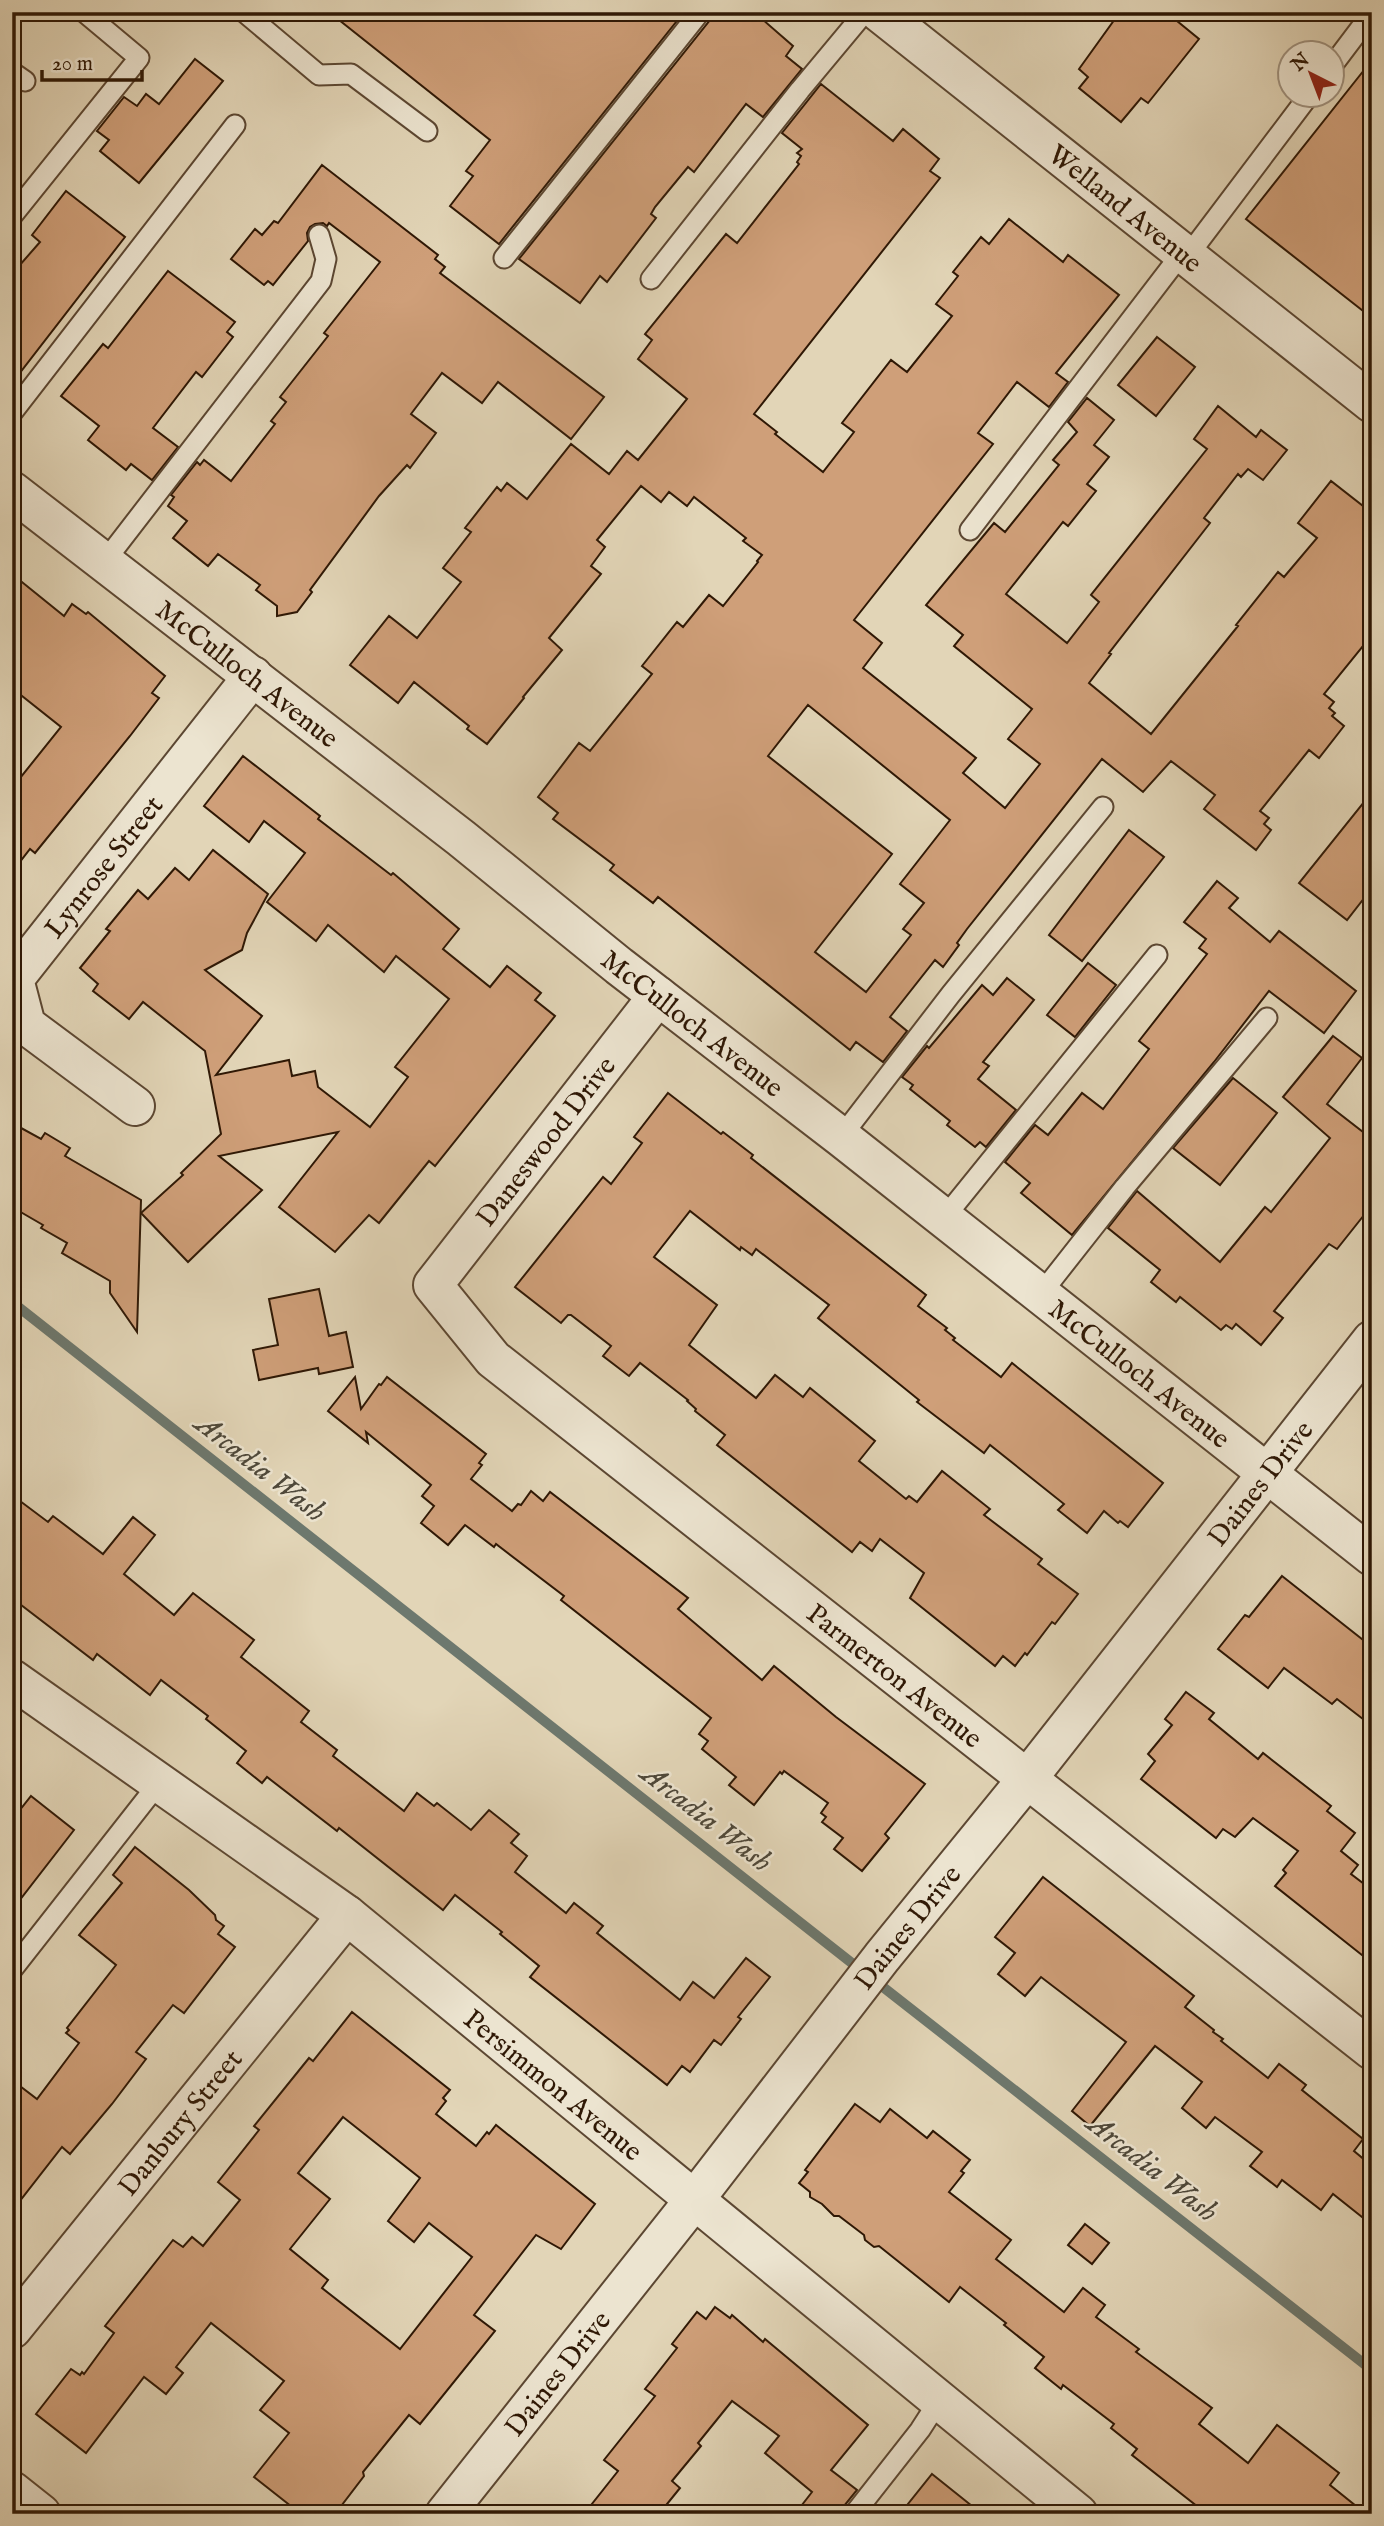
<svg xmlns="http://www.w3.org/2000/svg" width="1384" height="2526" font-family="'IM FELL English',serif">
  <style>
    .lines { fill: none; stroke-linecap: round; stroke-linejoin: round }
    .stream { stroke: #6d786e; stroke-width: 10 }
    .building { fill: #cf9f79; stroke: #2f1805; stroke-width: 2; fill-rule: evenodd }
    .service-casing { stroke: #5c4732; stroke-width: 23 }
    .minor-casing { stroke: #5c4732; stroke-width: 42 }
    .tertiary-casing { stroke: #5c4732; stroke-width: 42 }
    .service { stroke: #ece4d0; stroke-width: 19 }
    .minor { stroke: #ece4d0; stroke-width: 38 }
    .tertiary { stroke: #ece4d0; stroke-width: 38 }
    .labels { text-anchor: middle; stroke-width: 5; stroke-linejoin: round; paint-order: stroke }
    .street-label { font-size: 28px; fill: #2f1805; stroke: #ece4d0 }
    .water-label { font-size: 30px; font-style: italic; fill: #4e483a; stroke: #ece4d0 }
  </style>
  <rect width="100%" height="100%" fill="#e2d5b7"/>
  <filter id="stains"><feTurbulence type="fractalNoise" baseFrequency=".00286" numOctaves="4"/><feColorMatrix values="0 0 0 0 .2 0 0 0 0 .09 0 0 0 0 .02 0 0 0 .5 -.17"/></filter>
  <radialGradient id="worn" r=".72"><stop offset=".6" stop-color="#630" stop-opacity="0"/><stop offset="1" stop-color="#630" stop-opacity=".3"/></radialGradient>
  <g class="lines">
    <g class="stream">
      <polyline points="12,1302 862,1971"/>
      <polyline points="874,1980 1372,2370"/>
    </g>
  </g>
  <g class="building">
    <polygon points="329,12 684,12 499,244 450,206 473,176 466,171 490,140"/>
    <polygon points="712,12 754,12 793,46 786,56 802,69 763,117 746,104 694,172 688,167 655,207 651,214 656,218 607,282 600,276 580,303 519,259 710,20"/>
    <polygon points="1120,12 1166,12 1199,39 1148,103 1141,98 1121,122 1079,88 1088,77 1079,69"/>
    <polygon points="195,59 223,81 139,183 100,151 109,140 97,131 124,97 137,106 146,94 159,104"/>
    <polygon points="1372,60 1372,318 1246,219"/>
    <path d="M821 84 893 141 903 129 939 159 930 171 940 178 754 414 777 432 775 434 823 472 854 432 842 423 891 360 907 372 952 316 936 304 958 276 953 272 981 237 989 244 1009 219 1063 262 1068 255 1119 295 1056 373 1068 382 1049 407 1017 382 978 433 993 444 854 620 882 643 863 668 976 758 963 773 1005 808 1040 764 1008 739 1032 709 954 646 963 635 926 605 994 523 1005 532 1059 465 1053 460 1077 432 1068 422 1087 398 1114 420 1094 445 1109 457 1087 484 1096 491 1068 526 1063 522 1006 594 1067 643 1099 602 1091 595 1207 449 1194 439 1218 406 1256 437 1261 430 1287 450 1263 480 1248 469 1241 477 1238 474 1204 518 1210 523 1109 653 1111 654 1089 683 1151 734 1238 626 1236 625 1278 572 1284 577 1317 538 1298 523 1331 481 1372 513V635L1324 694 1334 702 1329 708 1335 713 1332 716 1344 726 1319 758 1309 750 1260 811 1269 818 1264 824 1271 830 1256 850 1204 809 1215 795 1171 761 1143 792 1102 759 967 929 957 943 959 945 943 967 935 960 890 1017 907 1031 883 1062 856 1042 850 1050 658 897 653 903 610 870 614 865 553 819 558 813 538 797 579 743 590 751 652 674 642 666 677 622 683 627 709 595 723 606 758 562 757 561 762 555 743 541 746 538 694 497 687 506 669 492 661 502 641 486 597 540 605 547 591 566 601 574 549 638 562 650 523 697 524 698 487 744 467 729 469 726 414 682 398 703 350 665 389 616 417 638 461 582 443 568 471 532 465 528 497 487 501 491 507 483 527 499 571 444 609 474 627 451 638 460 687 399 638 359 652 340 645 334 726 234 737 243 799 164 797 162 801 156 797 153 802 149 782 133ZM808 705 950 820 900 884 924 903 903 929 911 935 866 992 815 952 892 854 768 756Z"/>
    <polygon points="322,165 438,255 435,259 445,267 440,273 604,397 571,439 498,382 482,403 442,373 411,414 436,433 410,468 407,465 379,496 310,590 312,592 297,612 277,616 277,606 256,590 260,585 218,554 208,566 173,538 187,521 168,506 174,497 171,495 197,462 200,465 204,460 231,481 275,424 271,421 286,402 280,397 328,336 324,333 380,262 329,223 327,226 323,223 315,224 310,227 307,233 308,241 273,285 268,281 264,285 231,259 255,229 262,235 274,221 278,223"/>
    <polygon points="66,191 125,237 12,383 12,274 40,242 32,235"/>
    <polygon points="168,271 235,322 227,332 233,337 202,377 196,372 153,428 178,447 152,480 131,464 126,470 88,440 99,426 61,396 103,344 108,348"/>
    <polygon points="1157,337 1195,367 1156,416 1118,385"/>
    <polygon points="12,574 64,616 72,604 86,614 88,612 165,676 152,693 159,698 130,736 35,853 30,849 12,872 12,788 61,727 12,688"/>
    <polygon points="243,756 320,816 318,819 391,875 393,873 459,929 443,949 490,987 507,966 541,993 535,1000 555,1016 435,1166 429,1161 379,1223 369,1215 335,1252 279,1207 338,1132 219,1156 262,1190 188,1262 141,1213 183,1175 181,1173 221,1134 205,1051 143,1002 129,1019 93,991 98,984 80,968 110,931 106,929 138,890 148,899 175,868 189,880 213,850 268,894 247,933 242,950 205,970 262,1016 216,1075 289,1060 292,1076 315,1071 318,1087 370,1127 408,1077 395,1067 449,999 396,956 384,972 328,925 316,941 267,902 305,853 264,821 249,842 204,806"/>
    <polygon points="1372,792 1372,888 1347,920 1299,883"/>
    <polygon points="1129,830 1164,857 1082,961 1049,935"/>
    <polygon points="1217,881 1238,898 1229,908 1270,942 1279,931 1356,991 1324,1033 1269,991 1214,1062 1072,1235 1021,1193 1030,1183 1005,1162 1035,1125 1048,1135 1082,1093 1103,1109 1149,1049 1139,1041 1207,954 1199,948 1206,939 1184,922"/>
    <polygon points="1088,963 1116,985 1075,1037 1047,1015"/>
    <polygon points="1007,978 1034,1000 983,1062 989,1066 978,1079 1016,1110 986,1147 980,1142 975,1147 947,1125 950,1121 910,1089 913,1085 902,1077 927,1046 929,1048 982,985 993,995"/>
    <polygon points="1333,1036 1362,1058 1327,1104 1372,1139 1372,1205 1337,1249 1329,1244 1274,1311 1283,1318 1261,1345 1236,1324 1232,1329 1226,1325 1221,1330 1180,1297 1176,1302 1151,1282 1160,1270 1108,1228 1137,1191 1220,1262 1265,1207 1271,1212 1330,1138 1283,1097"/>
    <polygon points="1233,1078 1277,1113 1220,1185 1173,1148"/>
    <polygon points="668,1093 721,1134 723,1132 753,1155 751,1158 926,1295 918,1306 947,1328 945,1330 955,1338 953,1340 1001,1377 1012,1363 1163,1483 1128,1527 1120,1521 1118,1523 1104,1511 1087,1533 1058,1510 1064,1504 990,1445 984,1453 917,1402 919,1400 818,1318 829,1305 756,1249 752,1255 741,1247 740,1250 690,1211 654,1257 717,1305 689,1345 756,1398 775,1375 803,1397 810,1388 875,1441 859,1461 906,1499 909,1496 917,1502 942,1471 990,1509 984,1515 1042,1559 1038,1564 1078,1594 1055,1624 1052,1622 1027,1655 1025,1653 1015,1666 1003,1656 995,1666 910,1598 924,1573 880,1539 872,1551 860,1542 852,1552 717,1445 725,1435 695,1411 696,1409 687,1401 688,1400 640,1363 629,1376 603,1356 611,1346 571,1315 568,1315 561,1323 515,1287 603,1177 611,1184 642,1143 634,1137"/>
    <polygon points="12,1123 41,1139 45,1133 70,1148 65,1156 141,1200 137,1332 110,1293 110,1281 62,1253 67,1243 41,1228 43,1225 12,1207"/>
    <polygon points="319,1289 329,1336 346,1332 353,1367 319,1374 318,1368 259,1380 253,1350 278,1345 269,1299"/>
    <polygon points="355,1377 361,1409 379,1384 381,1385 387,1377 486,1454 479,1463 482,1465 471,1479 512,1511 518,1504 521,1505 531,1491 543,1501 550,1492 688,1598 678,1609 762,1680 774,1666 836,1717 925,1784 885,1834 889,1838 862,1871 834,1849 843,1838 822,1822 826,1817 821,1813 828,1803 784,1771 782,1774 780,1772 754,1805 729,1785 736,1777 702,1749 708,1741 699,1734 711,1718 561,1600 564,1596 496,1544 494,1547 465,1525 448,1545 421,1523 434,1506 422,1496 431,1485 366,1432 368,1443 328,1411"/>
    <polygon points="12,1495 48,1522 53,1516 103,1554 133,1517 155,1535 124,1574 174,1615 193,1593 254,1640 241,1657 309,1711 301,1722 337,1750 333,1756 404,1811 417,1793 434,1806 437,1803 471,1830 489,1810 519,1834 511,1843 527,1856 515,1872 566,1913 574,1903 603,1926 597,1933 680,2000 693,1982 714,1998 746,1958 770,1977 738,2017 741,2019 721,2045 714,2040 690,2072 682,2066 667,2085 530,1977 539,1966 500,1934 502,1932 455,1895 443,1910 339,1828 337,1831 267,1777 262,1783 237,1763 246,1751 206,1719 208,1716 161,1680 150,1695 97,1654 93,1660 12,1598"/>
    <polygon points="1282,1576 1372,1647 1372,1726 1337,1699 1332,1704 1284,1668 1268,1688 1218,1649 1245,1615 1249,1617"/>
    <polygon points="1186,1692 1214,1713 1209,1719 1258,1759 1263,1753 1331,1806 1327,1811 1355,1833 1341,1851 1358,1865 1351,1874 1372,1890 1372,1963 1275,1886 1286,1873 1283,1870 1298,1851 1253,1818 1235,1837 1223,1829 1216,1838 1141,1779 1155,1761 1148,1754 1172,1725 1165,1719"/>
    <polygon points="31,1796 74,1830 12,1910 12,1820"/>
    <polygon points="135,1847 189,1890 215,1915 216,1920 224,1926 218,1934 235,1947 184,2013 173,2005 136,2052 146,2059 112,2104 70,2154 62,2147 12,2211 12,2080 37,2099 79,2043 66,2033 69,2030 67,2028 116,1965 79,1935 122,1883 113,1875"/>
    <polygon points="1043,1877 1194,1996 1185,2007 1214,2030 1213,2032 1223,2039 1221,2041 1268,2078 1279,2064 1306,2085 1302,2090 1363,2139 1354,2151 1372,2166 1372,2225 1333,2194 1321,2210 1282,2180 1277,2187 1250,2166 1262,2152 1215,2117 1206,2128 1182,2108 1202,2082 1155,2046 1090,2126 1072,2111 1126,2042 1041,1977 1025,1996 998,1974 1015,1953 995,1937"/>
    <path d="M352 2012 450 2090 443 2098 446 2101 436 2114 476 2146 487 2132 489 2134 496 2125 595 2204 561 2249 536 2235 474 2315 495 2331 420 2424 409 2415 363 2472 364 2476 335 2514H301L254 2477 289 2433 260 2410 284 2381 211 2323 176 2367 183 2373 166 2394 144 2377 86 2453 36 2414 71 2369 80 2375 82 2372 84 2374 114 2333 105 2326 173 2240 183 2247 192 2237 203 2246 240 2200 218 2182 259 2130 254 2126 309 2058 313 2061ZM343 2117 420 2178 388 2221 414 2242 429 2223 472 2257 400 2349 322 2288 328 2280 290 2249 330 2199 298 2173Z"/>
    <polygon points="855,2104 880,2122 890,2109 927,2138 933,2131 970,2160 961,2171 964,2173 949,2192 1011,2240 996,2259 1064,2312 1083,2288 1105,2305 1096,2317 1139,2349 1136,2352 1212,2408 1199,2424 1248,2463 1277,2425 1339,2473 1330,2485 1366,2514 1207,2514 1132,2455 1137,2449 1111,2428 1114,2424 1063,2385 1061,2389 1035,2368 1044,2357 1004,2325 1006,2323 960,2287 949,2302 879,2246 874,2247 865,2240 864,2235 839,2216 834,2216 822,2204 810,2197 810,2192 799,2183 808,2172 805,2170"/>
    <polygon points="1085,2224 1109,2243 1092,2264 1068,2245"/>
    <polygon points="715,2307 730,2318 732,2315 763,2342 765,2339 868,2425 831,2470 857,2490 844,2506 842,2514 795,2514 812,2492 765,2453 779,2436 732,2401 698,2443 701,2446 672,2481 680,2488 659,2514 584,2514 618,2471 604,2460 655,2396 645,2389 677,2348 672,2344 697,2312 706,2319"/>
    <polygon points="932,2474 982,2514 900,2514"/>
  </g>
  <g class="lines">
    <g class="service-casing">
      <g id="service">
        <polyline points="244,12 319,75 351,74 427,131"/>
        <polyline points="1332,66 1372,13"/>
        <polyline points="12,72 25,81"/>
        <polyline points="12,216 139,58 84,12"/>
        <polyline points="1187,257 1310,94"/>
        <polyline points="504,258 700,12"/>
        <polyline points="651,279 800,90 865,12"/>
        <polyline points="12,413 235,125"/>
        <polyline points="970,530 1182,253"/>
        <polyline points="105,561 321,281 326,259 319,235"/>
        <polyline points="841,1137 951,994 1103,807"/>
        <polyline points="944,1218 1157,955"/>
        <polyline points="1040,1295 1125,1187 1267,1018"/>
        <polyline points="12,1970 158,1784"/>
        <polyline points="854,2514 920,2430 940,2399"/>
      </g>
    </g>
    <g class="minor-casing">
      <g id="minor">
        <path id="s1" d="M879 12 1372 403"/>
        <path id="s2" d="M12 491 461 838 619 966 841 1137 1372 1556"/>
        <path id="s3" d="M658 996 433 1285 493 1359 1372 2050"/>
        <path id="s4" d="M135 1106 26 1025 14 979 253 676"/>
        <path id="s5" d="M12 1679 347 1915 1078 2514"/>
        <path id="s6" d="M12 2329 347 1915"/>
        <path id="s7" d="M445 2514 695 2199 882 1957 1027 1779 1372 1340"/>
      </g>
    </g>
    <g class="tertiary-casing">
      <polyline id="tertiary" points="12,2491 41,2514"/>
    </g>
    <use href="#service" class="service"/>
    <use href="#minor" class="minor"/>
    <use href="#tertiary" class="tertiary"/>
  </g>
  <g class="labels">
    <g class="street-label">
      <text dy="10" stroke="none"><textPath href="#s1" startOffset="315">Welland Avenue</textPath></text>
      <text dy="10" stroke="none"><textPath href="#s2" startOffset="298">McCulloch Avenue</textPath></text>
      <text dy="10" stroke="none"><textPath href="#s4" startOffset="327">Lynrose Street</textPath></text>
      <text dy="10" stroke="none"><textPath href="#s2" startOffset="864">McCulloch Avenue</textPath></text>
      <text transform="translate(545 1141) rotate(-52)" y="10">Daneswood Drive</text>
      <text dy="10" stroke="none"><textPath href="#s2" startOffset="1432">McCulloch Avenue</textPath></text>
      <text dy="10" stroke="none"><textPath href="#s7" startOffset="1314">Daines Drive</textPath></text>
      <text dy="10" stroke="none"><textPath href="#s3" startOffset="973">Parmerton Avenue</textPath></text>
      <text dy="10" stroke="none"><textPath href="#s7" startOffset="747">Daines Drive</textPath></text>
      <text dy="10" stroke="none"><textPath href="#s5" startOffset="677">Persimmon Avenue</textPath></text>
      <text dy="10" stroke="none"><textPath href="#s6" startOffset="266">Danbury Street</textPath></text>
      <text dy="10" stroke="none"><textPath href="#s7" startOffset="180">Daines Drive</textPath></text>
    </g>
    <g class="water-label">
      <text transform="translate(261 1467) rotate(38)" y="10">Arcadia Wash</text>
      <text transform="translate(707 1817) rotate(38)" y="10">Arcadia Wash</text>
      <text transform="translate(1153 2167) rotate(38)" y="10">Arcadia Wash</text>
    </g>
  </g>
  <rect width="1384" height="2526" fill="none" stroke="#e2d5b7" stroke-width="42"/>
  <rect x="14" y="14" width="1356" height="2498" fill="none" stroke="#2f1805" stroke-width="3.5"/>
  <rect x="21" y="21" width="1342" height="2484" fill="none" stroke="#2f1805" stroke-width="2"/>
  <g transform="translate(1311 74) rotate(318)"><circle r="33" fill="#ece4d0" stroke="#a0927f" stroke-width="2"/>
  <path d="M0-5L12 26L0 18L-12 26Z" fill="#8f2418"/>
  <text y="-10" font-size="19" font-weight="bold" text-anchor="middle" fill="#2f1805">N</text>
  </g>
  <path d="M42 70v10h100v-10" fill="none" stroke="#2f1805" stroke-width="3.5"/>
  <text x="52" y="70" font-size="21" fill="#2f1805" stroke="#ece4d0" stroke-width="5" paint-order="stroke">20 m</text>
  <rect width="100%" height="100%" filter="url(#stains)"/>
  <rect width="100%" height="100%" fill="url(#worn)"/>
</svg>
